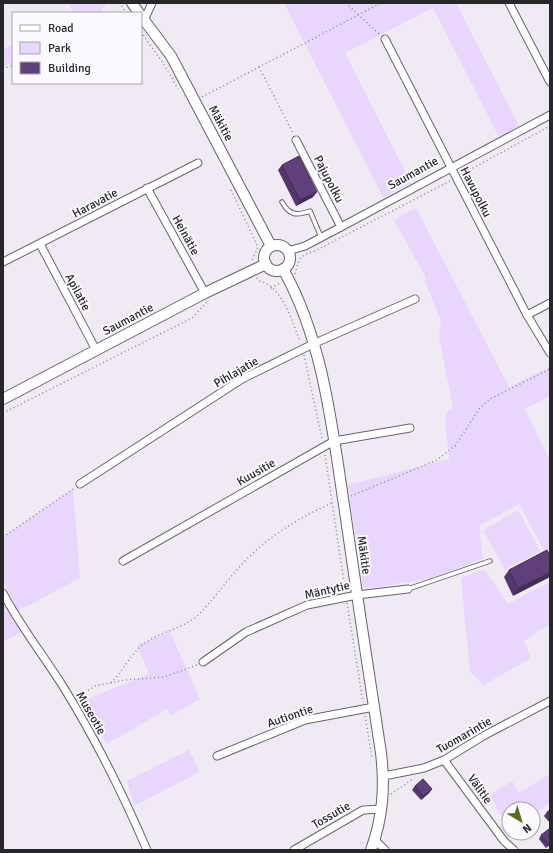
<svg xmlns="http://www.w3.org/2000/svg" width="553" height="853" font-family="Signika,sans-serif">
  <style>
    .green { fill: #e9d6fd }
    .lines { fill: none; stroke-linecap: round; stroke-linejoin: round }
    .lane-casing { stroke: #68646c; stroke-width: 5.5 }
    .street-casing { stroke: #68646c; stroke-width: 9 }
    .secondary-casing { stroke: #68646c; stroke-width: 12 }
    .path { stroke: #8b888f; stroke-width: 1.5; stroke-dasharray: 1 3; stroke-linecap: butt }
    .lane { stroke: #fff; stroke-width: 3.5 }
    .street { stroke: #fff; stroke-width: 7 }
    .secondary { stroke: #fff; stroke-width: 10 }
    .wall { fill: #53376a }
    .shaded-wall { fill: #432d56 }
    .building { fill: #60407b; stroke: #432d56 }
    .labels { text-anchor: middle; stroke-width: 4; stroke-linejoin: round; paint-order: stroke }
    .street-label { font-size: 12px; fill: #272629; stroke: #fbf9fe }
  </style>
  <rect width="100%" height="100%" fill="#efeaf4"/>
  <g class="green">
    <polygon points="69,3 107,3 99,13 74,13"/>
    <polygon points="284,3 456,3 519,126 499,137 433,8 345,53 411,183 383,197"/>
    <polygon points="13,45 13,62 3,67 3,49"/>
    <polygon points="416,208 509,387 550,367 550,396 525,409 550,461 550,561 519,504 479,526 483,559 428,579 372,588 363,587 348,485 449,459 445,420 448,410 453,408 439,336 441,321 426,284 425,276 394,220"/>
    <polygon points="73,489 80,578 18,611 3,580 3,537"/>
    <polygon points="518,510 540,551 505,570 483,530"/>
    <polygon points="484,569 508,604 550,582 550,624 524,641 531,658 484,685 470,672 461,578"/>
    <polygon points="3,603 22,632 3,642"/>
    <polygon points="170,632 200,699 171,716 167,709 107,744 80,702 149,674 137,645"/>
    <polygon points="189,750 200,772 134,806 127,781"/>
    <polygon points="550,774 550,802 533,816 533,809 509,809 509,833 514,833 509,838 499,828 505,822 490,795 512,781 519,793"/>
  </g>
  <g class="lines">
    <g class="lane-casing">
      <g id="lane">
        <path d="M282 202C289 215 296 216 310 211L321 237"/>
        <polyline points="408,589 490,561"/>
      </g>
    </g>
    <g class="street-casing">
      <g id="street">
        <polyline points="509,3 550,82"/>
        <polyline points="144,20 152,3"/>
        <polyline points="385,39 527,315 550,353"/>
        <polyline points="296,140 341,227"/>
        <polyline points="147,188 205,293"/>
        <polyline points="40,244 96,350"/>
        <polyline points="288,251 305,246 341,227 550,115"/>
        <polyline points="3,262 198,163"/>
        <polyline points="527,315 550,303"/>
        <polyline points="80,484 242,379 313,344 415,299"/>
        <polyline points="123,561 334,441 410,428"/>
        <path d="M3 593C20 626 44 656 64 688 96 740 123 794 147 850"/>
        <polyline points="203,662 246,632 307,605 357,595 408,589"/>
        <polyline points="217,756 305,720 374,707"/>
        <polyline points="444,760 504,841 514,850"/>
        <polyline points="384,776 424,768 444,760 485,735 550,701"/>
        <polyline points="375,840 385,850"/>
        <polyline points="294,850 363,810 382,809"/>
      </g>
    </g>
    <g class="secondary-casing">
      <g id="secondary">
        <polyline points="132,3 139,13"/>
        <polyline points="141,16 171,56 271,246"/>
        <circle cx="277" cy="258" r="13"/>
        <path d="M283 269C323 340 332 426 344 505 356 588 368 670 381 753 385 787 383 817 371 850"/>
        <polyline points="3,399 205,293 266,264"/>
      </g>
    </g>
    <g class="path">
      <polyline points="119,3 127,13"/>
      <polyline points="346,3 380,35"/>
      <polyline points="143,35 163,63 178,89"/>
      <polyline points="259,67 293,133"/>
      <polyline points="3,69 13,65"/>
      <polyline points="202,97 381,3"/>
      <polyline points="462,174 550,126"/>
      <polyline points="231,190 258,247 251,262"/>
      <path d="M295 274C300 257 298 257 315 251L450 181"/>
      <path d="M257 278 259 281C282 285 293 323 300 342"/>
      <polyline points="271,288 280,283"/>
      <polyline points="304,355 322,439"/>
      <polyline points="3,413 192,318 207,302"/>
      <polyline points="325,455 345,589"/>
      <polyline points="351,496 437,460 455,446 479,409 490,399 550,369"/>
      <polyline points="3,537 75,488"/>
      <polyline points="347,603 363,702"/>
      <path d="M111 683C122 672 129 657 140 647 156 632 182 630 198 615 215 598 228 579 244 562 269 536 300 517 332 503"/>
      <polyline points="78,697 95,686 125,680 164,677 197,665"/>
      <polyline points="365,716 372,757"/>
      <polyline points="391,794 414,778"/>
    </g>
    <use href="#lane" class="lane"/>
    <use href="#street" class="street"/>
    <use href="#secondary" class="secondary"/>
  </g>
  <g class="wall">
    <polygon points="282,165 313,197 296,206 278,170"/>
    <polygon points="550,556 513,596 504,577 509,570"/>
    <polygon points="415,786 432,789 429,793 421,800 412,790"/>
    <polygon points="550,810 550,823 544,816 547,812"/>
    <polygon points="550,830 550,845 546,848 539,839 541,835"/>
  </g>
  <g class="shaded-wall">
    <polygon points="317,192 313,197 296,206 300,200"/>
    <polygon points="550,572 550,577 513,596 518,588"/>
    <polygon points="432,789 429,793 421,800 423,796"/>
  </g>
  <g class="building">
    <polygon points="299,156 317,192 300,200 282,165"/>
    <polygon points="547,550 550,556 550,572 518,588 509,570"/>
    <polygon points="423,779 432,789 423,796 415,786"/>
    <polygon points="550,810 550,816 547,812"/>
    <polygon points="549,829 550,830 550,844 549,845 541,835"/>
  </g>
  <g class="labels">
    <g class="street-label">
      <text transform="translate(221 123) rotate(62)" y="4">Mäkitie</text>
      <text transform="translate(413 173) rotate(-29)" y="4">Saumantie</text>
      <text transform="translate(329 179) rotate(63)" y="4">Pajupolku</text>
      <text transform="translate(476 192) rotate(63)" y="4">Havupolku</text>
      <text transform="translate(95 203) rotate(-28)" y="4">Haravatie</text>
      <text transform="translate(186 235) rotate(61)" y="4">Heinätie</text>
      <text transform="translate(78 292) rotate(62)" y="4">Apilatie</text>
      <text transform="translate(128 319) rotate(-28)" y="4">Saumantie</text>
      <text transform="translate(236 372) rotate(-30)" y="4">Pihlajatie</text>
      <text transform="translate(256 472) rotate(-30)" y="4">Kuusitie</text>
      <text transform="translate(364 555) rotate(82)" y="4">Mäkitie</text>
      <text transform="translate(327 590) rotate(-13)" y="4">Mäntytie</text>
      <text transform="translate(91 713) rotate(60)" y="4">Museotie</text>
      <text transform="translate(290 716) rotate(-19)" y="4">Autiontie</text>
      <text transform="translate(464 735) rotate(-30)" y="4">Tuomarintie</text>
      <text transform="translate(480 789) rotate(54)" y="4">Välitie</text>
      <text transform="translate(331 815) rotate(-30)" y="4">Tossutie</text>
    </g>
  </g>
  <rect width="553" height="853" fill="none" stroke="#272629" stroke-width="8"/>
  <rect x="12" y="12" width="130" height="72" fill="#fbf9fe" stroke="#a6a5a9"/>
  <rect x="20" y="25" width="20" height="6" fill="#ffffff" stroke="#a6a5a9"/>
  <text x="48" y="32" font-size="12" fill="#272629">Road</text>
  <rect x="20" y="42" width="20" height="12" fill="#e9d6fd" stroke="#a6a5a9"/>
  <text x="48" y="52" font-size="12" fill="#272629">Park</text>
  <rect x="20" y="62" width="20" height="12" fill="#60407b" stroke="#a6a5a9"/>
  <text x="48" y="72" font-size="12" fill="#272629">Building</text>
  <g transform="translate(521 821) rotate(142)"><circle r="19" fill="#fbf9fe" stroke="#a6a5a9"/>
  <path d="M0-3L7 15L0 10L-7 15Z" fill="#556d1d"/>
  <text y="-6" font-size="11" font-weight="bold" text-anchor="middle" fill="#272629">N</text>
  </g>
</svg>
